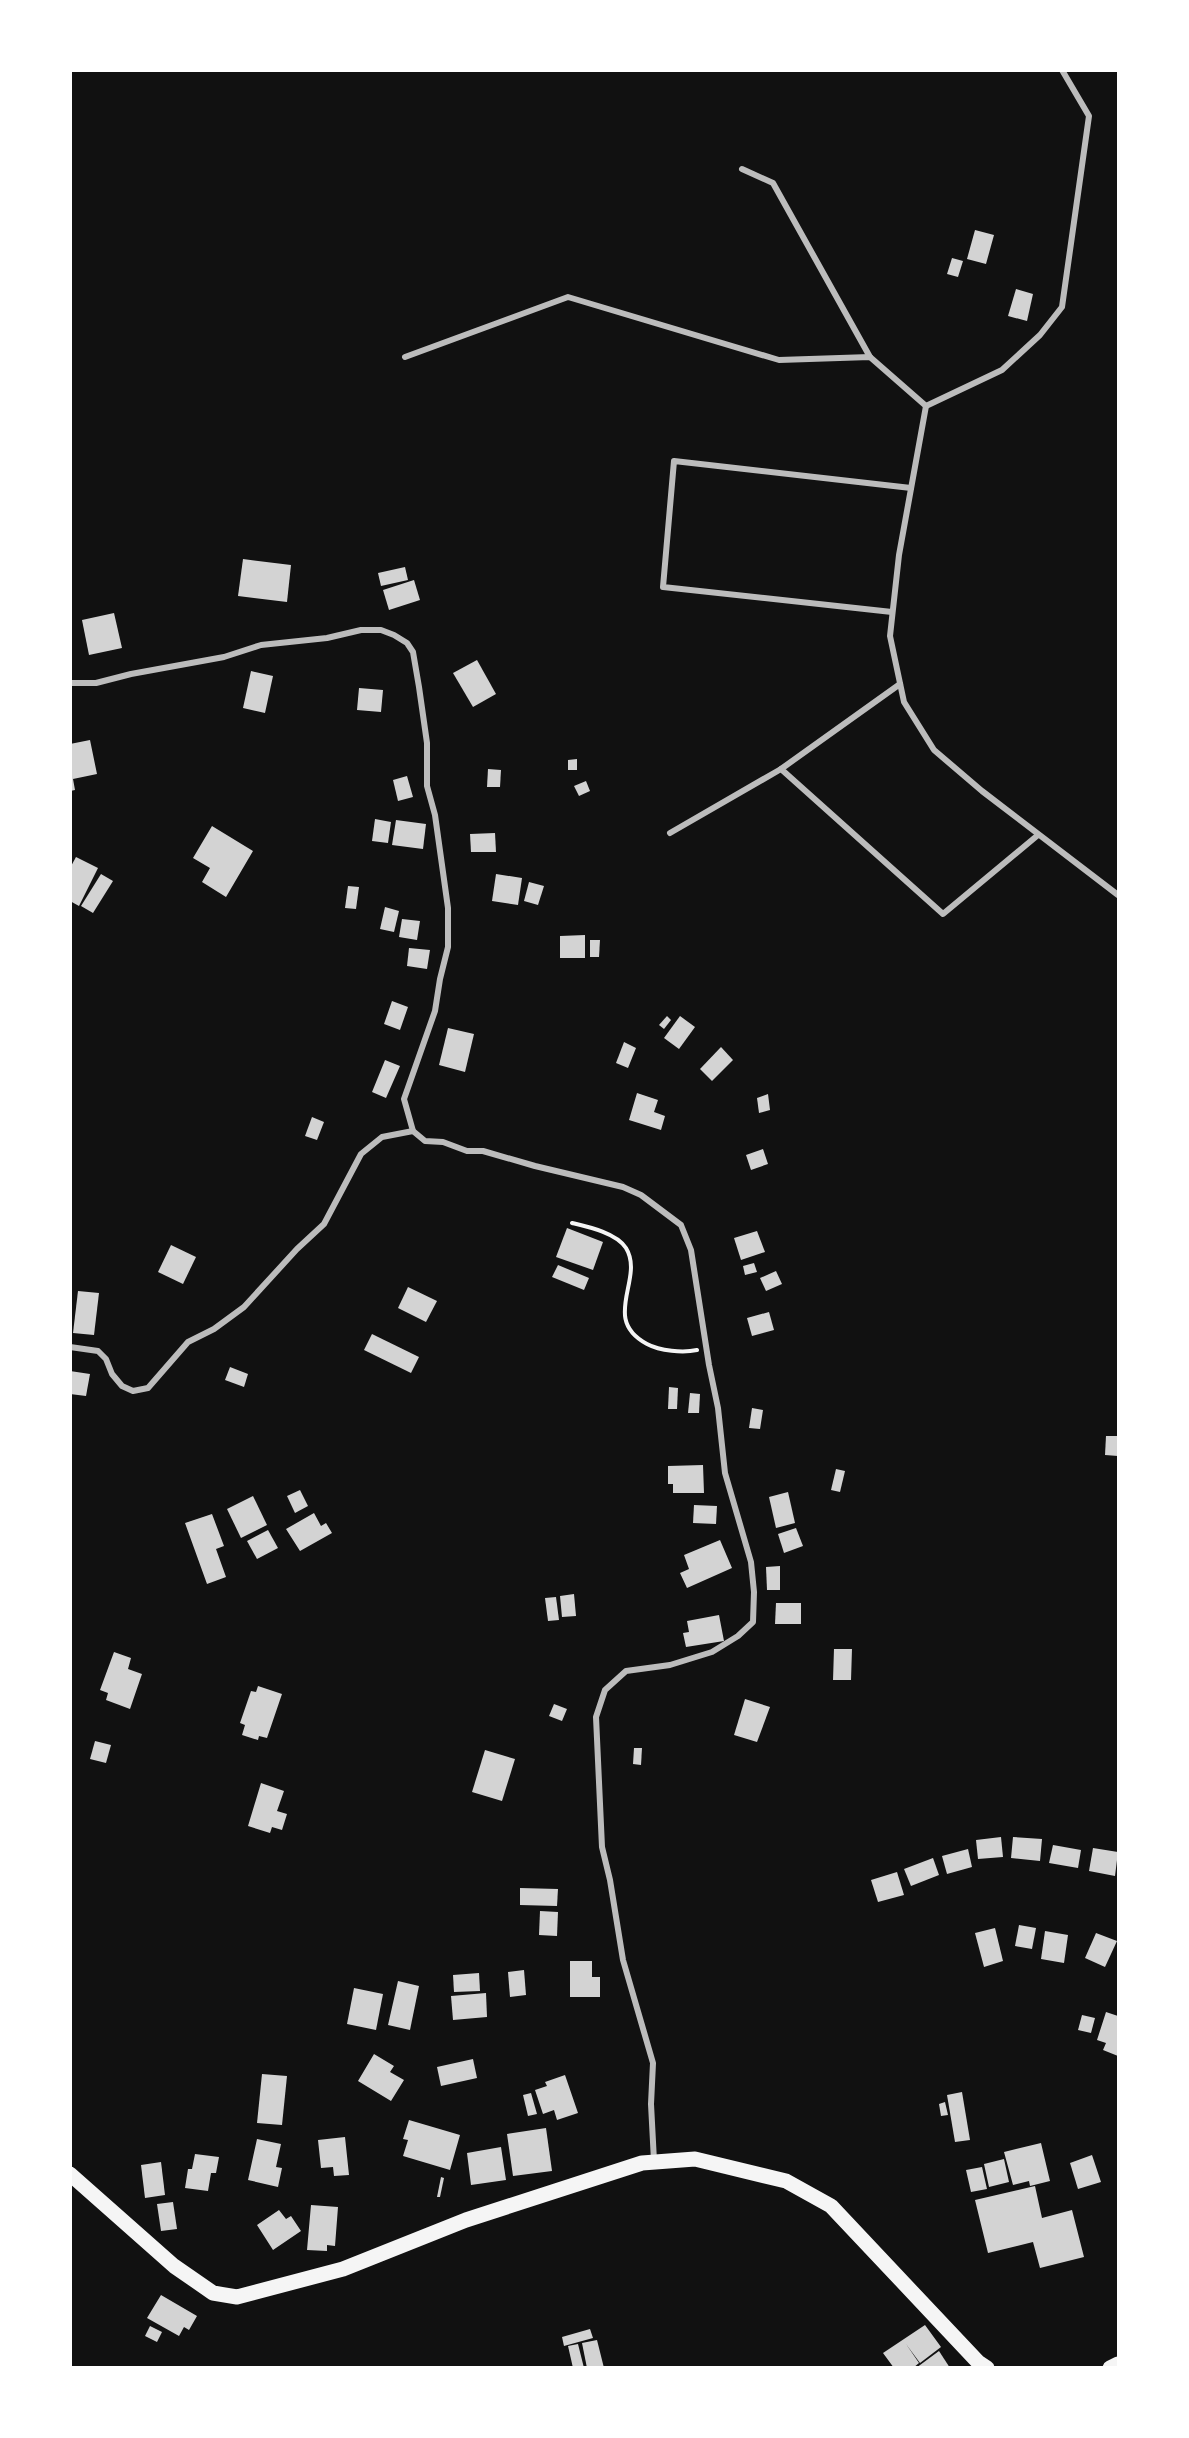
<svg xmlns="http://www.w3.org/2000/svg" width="1189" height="2438" font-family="'Fira Sans Condensed',sans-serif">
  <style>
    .building { fill: #d3d3d3 }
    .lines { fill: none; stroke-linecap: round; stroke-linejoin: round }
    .path { stroke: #f5f5f5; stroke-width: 4 }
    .minor { stroke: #bcbcbc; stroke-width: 6 }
    .primary { stroke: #f5f5f5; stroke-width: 15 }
  </style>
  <rect width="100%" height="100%" fill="#111"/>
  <g class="building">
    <polygon points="975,230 994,235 986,264 967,259"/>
    <polygon points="952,258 963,261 958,277 947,274"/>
    <polygon points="1016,289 1033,294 1027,321 1008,316"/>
    <polygon points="243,559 291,565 287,602 238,596"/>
    <polygon points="405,567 408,580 381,586 378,573"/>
    <polygon points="414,580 420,600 389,610 383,590"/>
    <polygon points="114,613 122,648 89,655 82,620"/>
    <polygon points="477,660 496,694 473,707 453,673"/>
    <polygon points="251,671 273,676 265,713 243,708"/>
    <polygon points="359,688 383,690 381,712 357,710"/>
    <polygon points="90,740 97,774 73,779 75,790 70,791 70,744"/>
    <polygon points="577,759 577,770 568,770 568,760"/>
    <polygon points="488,769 501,770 500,787 487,787"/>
    <polygon points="407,776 413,797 398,801 393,780"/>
    <polygon points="586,781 590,791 579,796 574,786"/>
    <polygon points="375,819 391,822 388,843 372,841"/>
    <polygon points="396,820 426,824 423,849 392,845"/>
    <polygon points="212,826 253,851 226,897 202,882 210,868 193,858"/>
    <polygon points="495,833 496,852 471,852 470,834"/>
    <polygon points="76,857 98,868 79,906 70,901 70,868"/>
    <polygon points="101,874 113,881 93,913 81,906"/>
    <polygon points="496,874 522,878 518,905 492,901"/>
    <polygon points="529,882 544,886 538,905 524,901"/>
    <polygon points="348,886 359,887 356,909 345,908"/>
    <polygon points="385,907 399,911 394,932 380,929"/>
    <polygon points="402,919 420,921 417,940 399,937"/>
    <polygon points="585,935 585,958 560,958 560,936"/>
    <polygon points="590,940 600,940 599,957 590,957"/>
    <polygon points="409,948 430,950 427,969 407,966"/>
    <polygon points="392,1001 408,1007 400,1030 384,1024"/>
    <polygon points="667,1016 671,1020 664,1029 659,1025"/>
    <polygon points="680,1016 695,1027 679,1049 664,1038"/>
    <polygon points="448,1028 474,1034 465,1072 439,1065"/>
    <polygon points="624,1042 636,1048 628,1068 616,1063"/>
    <polygon points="721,1047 733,1060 712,1081 700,1069"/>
    <polygon points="385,1060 400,1066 386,1098 372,1092"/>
    <polygon points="637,1093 658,1100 654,1112 665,1116 661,1130 629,1120"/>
    <polygon points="768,1094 770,1110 759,1113 757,1098"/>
    <polygon points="312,1117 324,1122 317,1140 305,1136"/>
    <polygon points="763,1149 768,1164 751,1170 746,1155"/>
    <polygon points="567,1228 603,1242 593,1270 556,1257"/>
    <polygon points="757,1231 765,1252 741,1260 734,1238"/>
    <polygon points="171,1245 196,1257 183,1284 158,1272"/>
    <polygon points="754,1263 757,1272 745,1275 743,1266"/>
    <polygon points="558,1265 589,1278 584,1290 552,1277"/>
    <polygon points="776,1271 782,1284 766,1291 760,1278"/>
    <polygon points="408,1287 437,1301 426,1322 398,1308"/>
    <polygon points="78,1291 99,1293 94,1335 73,1333"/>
    <polygon points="769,1312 774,1330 752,1336 747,1318"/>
    <polygon points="372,1334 419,1357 411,1373 364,1350"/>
    <polygon points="230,1367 248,1374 244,1387 225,1380"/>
    <polygon points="70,1371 90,1374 86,1396 70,1394"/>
    <polygon points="669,1387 678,1388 677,1409 668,1409"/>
    <polygon points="690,1393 700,1394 699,1413 688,1413"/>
    <polygon points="752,1408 763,1410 760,1429 749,1428"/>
    <polygon points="1106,1436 1118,1436 1118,1456 1105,1455"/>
    <polygon points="703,1465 704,1493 673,1493 673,1484 668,1484 668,1466"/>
    <polygon points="836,1469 845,1471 840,1492 831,1490"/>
    <polygon points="300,1490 308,1506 295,1513 287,1496"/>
    <polygon points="788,1492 795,1523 776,1528 769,1497"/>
    <polygon points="253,1496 267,1525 241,1538 227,1509"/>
    <polygon points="694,1505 717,1506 716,1524 693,1523"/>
    <polygon points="314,1513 321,1526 326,1523 332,1533 300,1551 286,1529"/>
    <polygon points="212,1514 224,1546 216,1549 226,1577 207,1584 185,1523"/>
    <polygon points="796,1528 803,1546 784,1553 778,1534"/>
    <polygon points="268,1530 278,1548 257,1559 247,1541"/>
    <polygon points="720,1540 732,1568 687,1588 680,1573 689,1569 684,1555"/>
    <polygon points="780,1566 780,1590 767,1590 766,1567"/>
    <polygon points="574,1594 576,1616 562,1617 560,1596"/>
    <polygon points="556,1597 559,1620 548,1621 545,1598"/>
    <polygon points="776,1603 801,1603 801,1624 775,1624"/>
    <polygon points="719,1615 724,1641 686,1647 683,1633 689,1632 687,1621"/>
    <polygon points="834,1649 852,1649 851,1680 833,1680"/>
    <polygon points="114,1652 131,1658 128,1669 142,1674 130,1709 106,1700 108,1693 100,1690"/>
    <polygon points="258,1686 282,1694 267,1738 259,1736 258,1740 242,1735 245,1725 240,1723 251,1691 256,1692"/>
    <polygon points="745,1699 770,1707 757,1742 734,1735"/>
    <polygon points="554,1704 567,1709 562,1721 549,1716"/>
    <polygon points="95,1741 111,1745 106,1763 90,1759"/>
    <polygon points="634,1748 642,1748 641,1765 633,1764"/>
    <polygon points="485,1750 515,1759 502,1801 472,1792"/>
    <polygon points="261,1783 284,1791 277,1811 287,1814 282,1830 272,1827 270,1833 248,1826"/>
    <polygon points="1001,1837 1003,1857 978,1859 976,1840"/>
    <polygon points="1013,1837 1042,1839 1040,1861 1011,1858"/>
    <polygon points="1053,1845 1081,1850 1078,1868 1049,1863"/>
    <polygon points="1093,1848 1118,1852 1115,1876 1089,1871"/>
    <polygon points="968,1849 972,1867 947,1874 942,1856"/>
    <polygon points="933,1858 939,1875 911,1886 904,1869"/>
    <polygon points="897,1872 904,1895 878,1902 871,1880"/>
    <polygon points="520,1888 558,1889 557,1906 520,1905"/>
    <polygon points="540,1911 558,1912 557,1936 539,1935"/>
    <polygon points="1019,1925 1036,1928 1032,1949 1015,1946"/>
    <polygon points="995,1928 1003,1961 984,1967 975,1933"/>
    <polygon points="1045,1931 1068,1935 1064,1963 1041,1959"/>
    <polygon points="1096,1933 1117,1941 1105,1967 1085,1958"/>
    <polygon points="570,1961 592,1961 592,1977 600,1977 600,1997 570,1997"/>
    <polygon points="524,1970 526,1995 510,1997 508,1972"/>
    <polygon points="479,1973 480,1991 454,1992 453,1975"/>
    <polygon points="398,1981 419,1986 410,2030 388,2025"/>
    <polygon points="354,1988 383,1994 376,2030 347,2024"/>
    <polygon points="486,1993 487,2017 453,2020 451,1996"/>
    <polygon points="1106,2012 1118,2016 1118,2056 1103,2050 1106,2043 1097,2040"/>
    <polygon points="1082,2015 1095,2018 1091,2033 1078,2030"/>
    <polygon points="374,2054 394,2066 390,2072 404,2080 391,2101 358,2081"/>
    <polygon points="473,2059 477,2078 441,2086 437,2067"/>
    <polygon points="262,2074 287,2076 282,2125 257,2123"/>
    <polygon points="565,2075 578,2113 557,2120 554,2110 543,2114 535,2090 547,2086 545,2082"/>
    <polygon points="962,2092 970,2140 955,2142 947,2095"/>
    <polygon points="531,2093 537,2114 528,2116 523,2095"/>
    <polygon points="945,2102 948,2115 941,2116 939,2104"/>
    <polygon points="409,2120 460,2135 450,2170 403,2156 408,2140 403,2139"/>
    <polygon points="546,2128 552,2171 513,2176 507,2134"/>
    <polygon points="345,2137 349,2175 334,2176 333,2167 321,2168 318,2140"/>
    <polygon points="257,2139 281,2144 276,2167 282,2168 278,2187 248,2180"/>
    <polygon points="1041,2143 1050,2181 1030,2186 1029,2181 1013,2185 1004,2152"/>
    <polygon points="501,2147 506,2180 471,2185 467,2153"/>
    <polygon points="195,2154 219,2157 216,2173 211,2173 208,2191 185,2188 188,2169 192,2169"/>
    <polygon points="1092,2155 1101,2182 1078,2189 1070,2163"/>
    <polygon points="1004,2159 1009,2182 989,2187 984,2164"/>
    <polygon points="161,2162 165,2195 145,2198 141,2165"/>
    <polygon points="982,2167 987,2189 971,2192 966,2170"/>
    <polygon points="441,2177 444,2178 440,2197 437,2197"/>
    <polygon points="1035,2186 1042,2218 1072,2210 1084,2257 1040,2268 1033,2242 988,2253 975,2200"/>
    <polygon points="173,2202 177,2229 161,2231 157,2204"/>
    <polygon points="311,2205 338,2207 335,2246 327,2245 327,2251 307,2250"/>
    <polygon points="279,2210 286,2219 291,2216 301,2231 273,2250 257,2225"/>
    <polygon points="161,2295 197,2316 189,2330 184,2327 179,2336 147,2318"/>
    <polygon points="925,2325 941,2347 920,2363 906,2344 919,2363 913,2368 894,2368 883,2353"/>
    <polygon points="150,2326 162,2332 157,2342 145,2336"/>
    <polygon points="590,2329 593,2338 564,2346 562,2337"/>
    <polygon points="597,2340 604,2368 587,2368 582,2343"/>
    <polygon points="578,2344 584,2368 573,2368 568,2346"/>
    <polygon points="939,2351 950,2368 916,2368"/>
  </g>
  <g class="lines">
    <path class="path" d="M572 1223C589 1227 616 1233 626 1248 645 1279 600 1319 647 1344 660 1351 683 1353 697 1350"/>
    <g class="minor">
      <polyline points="742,169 773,183 870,357"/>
      <polyline points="405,357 568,297 779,360 870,357 926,406"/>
      <polyline points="926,406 899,555 890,636 904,702 934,750 982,791 1118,895"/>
      <polyline points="926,406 1002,370 1040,335 1062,307 1089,116 1062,70"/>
      <polyline points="892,612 663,587 674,461 911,488"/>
      <polyline points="70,683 96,683 131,674 224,657 261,645 327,638 361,630 381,630 394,635 407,643 413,652 419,687 427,743 427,786 435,815 448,908 448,947 440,979 435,1011 404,1099 413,1131 425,1141 443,1142 467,1151 483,1151 535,1166 623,1187 641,1195 681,1225 691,1250 709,1365 718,1408 725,1473 751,1562 754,1592 753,1622 738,1636 712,1652 670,1665 626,1671 605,1690 596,1717 602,1847 610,1880 623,1960 653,2063 651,2104 654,2161"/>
      <polyline points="900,684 781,769 943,914 1038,835"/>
      <polyline points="670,833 781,769"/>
      <polyline points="70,1347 98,1351 106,1359 112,1374 122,1386 133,1391 148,1388 188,1342 214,1329 244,1307 297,1249 324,1224 361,1154 382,1137 413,1131"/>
    </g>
    <g class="primary">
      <polyline points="70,2174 174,2266 213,2293 237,2297 343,2269 466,2220 642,2163 695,2159 786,2181 831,2206 978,2362 987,2368"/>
      <polyline points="1110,2368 1118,2364"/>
    </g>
  </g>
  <rect width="1189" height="2438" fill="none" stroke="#ffffff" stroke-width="144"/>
</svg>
